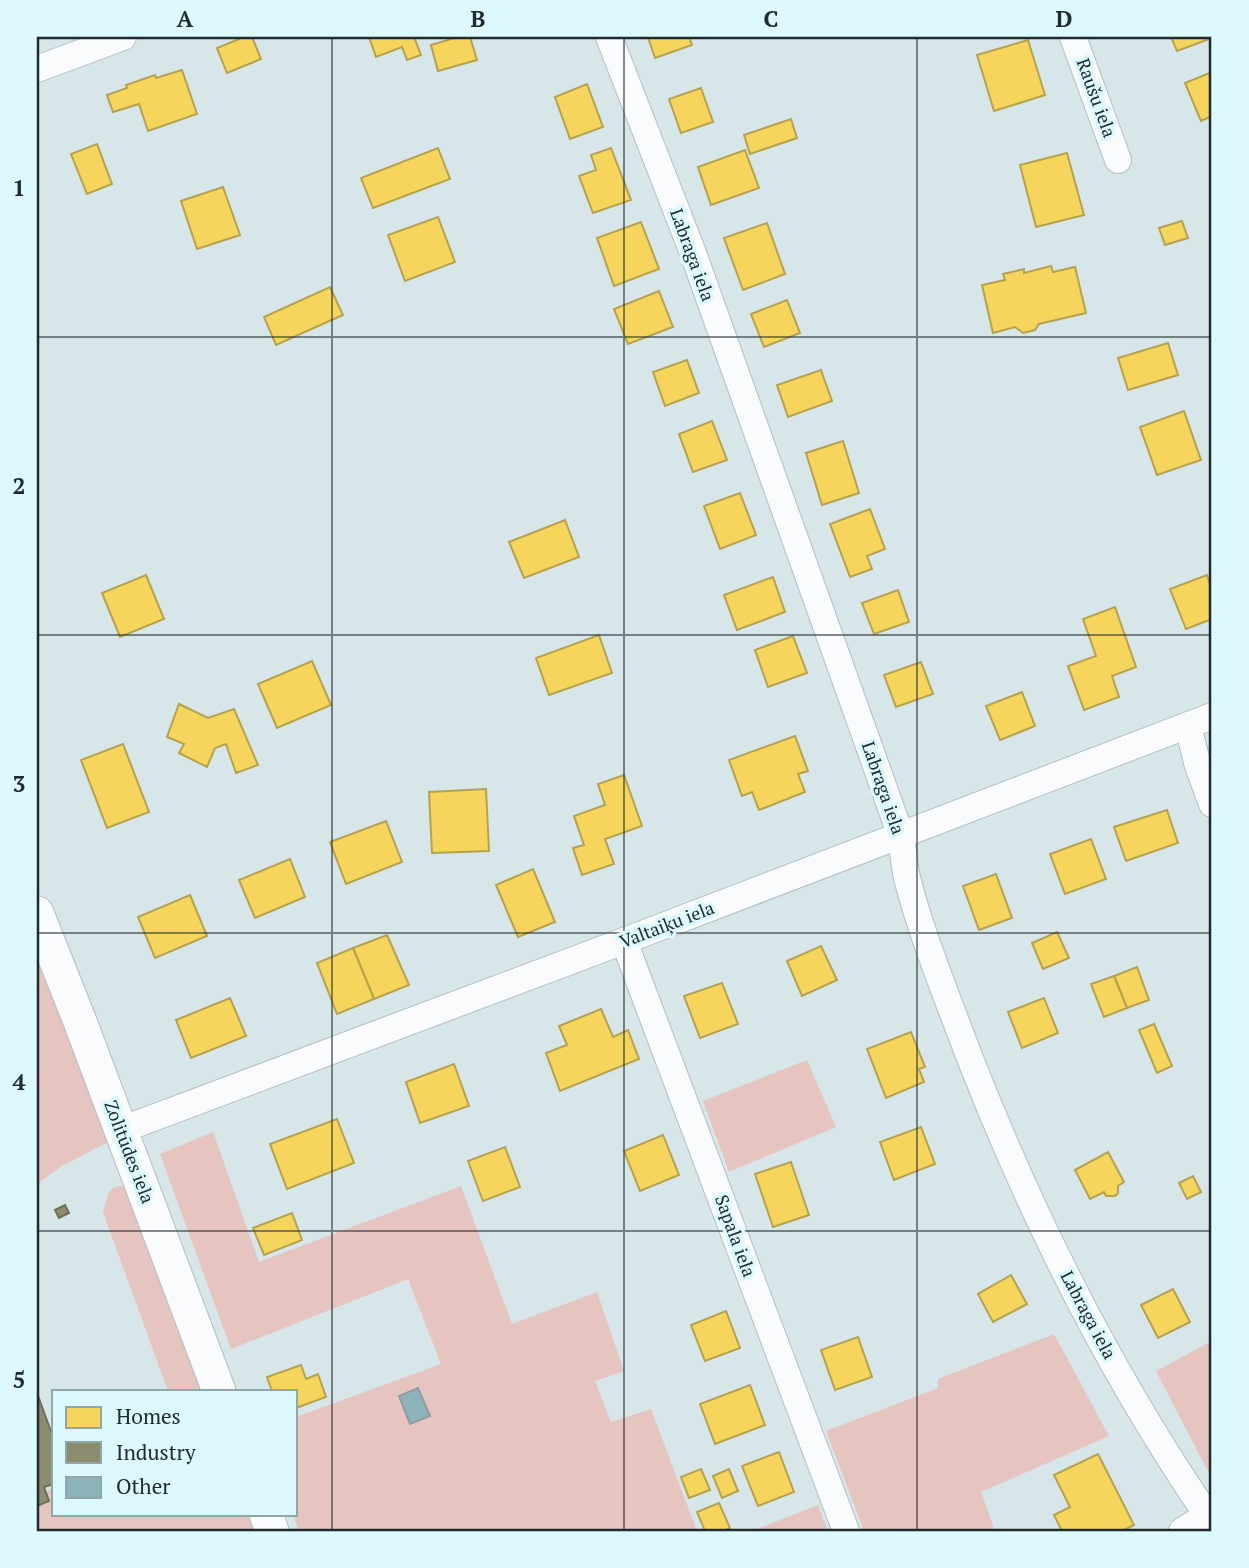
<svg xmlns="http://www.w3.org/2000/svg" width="1249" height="1568" font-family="'PT Serif',serif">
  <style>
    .green { fill: #e6c4c0 }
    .homes { fill: #f6d55c; stroke: #b6a24e; stroke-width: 2 }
    .industry { fill: #8c8c6e; stroke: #6c6f5a; stroke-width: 2 }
    .building { fill: #8db4ba; stroke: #909c9f; stroke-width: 2 }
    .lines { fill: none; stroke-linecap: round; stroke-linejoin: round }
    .minor-casing { stroke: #b2bfc1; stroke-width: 28 }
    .tertiary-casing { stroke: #b2bfc1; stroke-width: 35 }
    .minor { stroke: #f9fbfc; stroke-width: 26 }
    .tertiary { stroke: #f9fbfc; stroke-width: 33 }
    .grid { fill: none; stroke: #202b2d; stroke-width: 2; stroke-opacity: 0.55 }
    .labels { text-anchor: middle; stroke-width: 7; stroke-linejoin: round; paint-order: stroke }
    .street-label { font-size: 18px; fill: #202b2d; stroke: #dbf9fe }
    .neatline { fill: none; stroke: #202b2d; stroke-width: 2.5 }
    .grid-label { font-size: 23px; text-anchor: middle; font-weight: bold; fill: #202b2d }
  </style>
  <rect width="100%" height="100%" fill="#d6e6e9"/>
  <g class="green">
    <polygon points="37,956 108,1142 62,1166 37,1184"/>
    <polygon points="807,1060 836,1127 729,1172 703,1101"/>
    <polygon points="213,1132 259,1262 461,1186 512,1324 597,1292 624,1371 595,1381 611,1422 651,1409 697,1531 299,1531 293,1514 296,1514 296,1417 441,1364 408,1279 231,1349 160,1154"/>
    <polygon points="122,1186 129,1191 210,1391 168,1391 103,1212 108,1194 114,1187"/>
    <polygon points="1054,1334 1109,1436 981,1492 995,1531 864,1531 826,1431 938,1388 938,1379"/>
    <polygon points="1212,1341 1212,1476 1210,1475 1156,1371"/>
    <polygon points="54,1486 54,1514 255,1514 262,1531 37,1531 37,1500"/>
    <polygon points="818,1505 828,1531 752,1531"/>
  </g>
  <g class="homes">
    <polygon points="244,37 252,37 261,59 227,73 217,48"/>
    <polygon points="369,37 414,37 421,55 407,60 402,47 376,57"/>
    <polygon points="458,37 470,37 477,60 438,71 431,45"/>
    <polygon points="648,37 689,37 692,45 655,58"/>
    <polygon points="1171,37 1212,37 1212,38 1177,51"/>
    <polygon points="1028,40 1045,95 994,111 977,55"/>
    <polygon points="182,70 197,114 148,131 139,104 113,112 107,95 127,88 126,85 155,75 156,78"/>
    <polygon points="1212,72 1212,116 1201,121 1185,83"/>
    <polygon points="587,84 603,127 570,139 555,97"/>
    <polygon points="701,88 713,122 681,133 669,99"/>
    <polygon points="791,119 797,138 750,154 744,135"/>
    <polygon points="97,144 112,184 87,194 71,154"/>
    <polygon points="438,148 450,179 373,208 361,178"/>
    <polygon points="611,148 631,200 593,213 579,176 596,170 591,155"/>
    <polygon points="745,150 759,188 711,205 698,167"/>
    <polygon points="1067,153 1084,215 1036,227 1020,165"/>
    <polygon points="223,187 240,235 197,249 181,201"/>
    <polygon points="438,217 455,262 405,281 388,235"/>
    <polygon points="1182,221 1188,238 1165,245 1159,228"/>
    <polygon points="641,222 659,269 614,286 597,238"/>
    <polygon points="767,223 785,274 743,290 724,238"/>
    <polygon points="1051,266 1053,272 1075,267 1086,313 1039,324 1035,330 1023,333 1015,327 993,333 982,285 1005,280 1003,274 1024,269 1024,273"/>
    <polygon points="330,287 343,315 276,345 264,317"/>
    <polygon points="659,291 673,327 628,344 614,309"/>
    <polygon points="787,300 800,333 764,347 751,314"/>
    <polygon points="1168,343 1178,375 1128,390 1118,358"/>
    <polygon points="687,360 699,393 665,406 653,372"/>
    <polygon points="821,370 832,401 788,417 777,385"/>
    <polygon points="1184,411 1201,460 1157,475 1140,427"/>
    <polygon points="712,421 727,460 693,472 679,434"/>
    <polygon points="843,441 859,493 822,505 806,453"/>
    <polygon points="740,493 756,535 720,549 704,506"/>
    <polygon points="870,509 885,549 867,556 872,569 850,577 830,524"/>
    <polygon points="565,520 579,557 524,578 509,542"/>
    <polygon points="146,575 164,619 120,637 102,593"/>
    <polygon points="1207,575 1212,590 1212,619 1186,629 1170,589"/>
    <polygon points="773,577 785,612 737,630 724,595"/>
    <polygon points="898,590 909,622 874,634 862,603"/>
    <polygon points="1115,607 1136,667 1112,676 1119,697 1084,710 1068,666 1096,656 1083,619"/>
    <polygon points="599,635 612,673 549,695 536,658"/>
    <polygon points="793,636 807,673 768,687 755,650"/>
    <polygon points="312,661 331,705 277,728 258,684"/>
    <polygon points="921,662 933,694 896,707 884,675"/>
    <polygon points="1022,692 1035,726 1000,740 986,706"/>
    <polygon points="179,704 208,718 234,709 258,765 236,773 226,744 215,748 207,767 179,753 184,744 167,737"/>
    <polygon points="795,736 808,771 798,774 805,792 759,810 752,792 742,796 729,760"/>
    <polygon points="123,744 149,812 107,828 81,760"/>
    <polygon points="624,775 642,826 605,839 614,864 582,875 573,848 584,845 574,816 605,805 598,784"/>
    <polygon points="486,789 489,851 432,853 429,792"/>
    <polygon points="1167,810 1178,843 1126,861 1114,827"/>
    <polygon points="386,821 402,862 346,884 330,842"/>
    <polygon points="1091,839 1106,879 1065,894 1050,854"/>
    <polygon points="290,859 305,897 255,918 239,880"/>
    <polygon points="533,869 555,922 518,937 496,885"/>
    <polygon points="996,874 1012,918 979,930 963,886"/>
    <polygon points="190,895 207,936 155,958 138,917"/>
    <polygon points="1057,932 1069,958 1043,969 1032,943"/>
    <polygon points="387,935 409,985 374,999 353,948"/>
    <polygon points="821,946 837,980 802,996 787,961"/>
    <polygon points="353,948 374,999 337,1014 317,963"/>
    <polygon points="1137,967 1149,1000 1127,1008 1114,976"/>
    <polygon points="1114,976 1127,1008 1104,1017 1091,984"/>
    <polygon points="722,983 738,1024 700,1038 684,996"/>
    <polygon points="230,998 246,1036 191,1058 176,1020"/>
    <polygon points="1044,998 1058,1033 1022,1048 1008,1012"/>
    <polygon points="601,1009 613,1037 628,1030 639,1059 560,1091 546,1053 567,1045 559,1026"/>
    <polygon points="1154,1024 1172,1066 1157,1073 1139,1030"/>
    <polygon points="911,1032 925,1067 919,1069 924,1082 886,1098 867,1049"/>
    <polygon points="454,1064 469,1106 420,1123 406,1082"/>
    <polygon points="337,1119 354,1163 287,1189 270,1144"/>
    <polygon points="921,1127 935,1164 894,1180 880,1142"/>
    <polygon points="663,1135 679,1175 640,1191 624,1151"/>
    <polygon points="505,1147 520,1187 483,1201 468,1161"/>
    <polygon points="1108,1152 1124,1182 1118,1186 1118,1193 1115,1196 1106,1196 1104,1192 1090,1199 1075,1170"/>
    <polygon points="791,1162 809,1215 773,1227 755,1174"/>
    <polygon points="1193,1176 1201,1192 1187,1199 1179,1183"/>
    <polygon points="292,1213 302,1240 264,1255 253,1228"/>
    <polygon points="1011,1275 1027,1304 993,1322 978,1294"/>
    <polygon points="1173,1289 1190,1322 1158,1338 1141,1305"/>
    <polygon points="726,1311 740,1348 705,1361 691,1325"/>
    <polygon points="858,1337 872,1377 835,1390 821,1350"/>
    <polygon points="301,1365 306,1379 318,1374 326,1397 296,1408 296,1391 272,1391 267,1377"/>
    <polygon points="750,1385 765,1425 715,1444 700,1404"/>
    <polygon points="779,1452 794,1492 758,1506 742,1466"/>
    <polygon points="1098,1454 1134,1525 1122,1531 1062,1531 1054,1515 1070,1507 1054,1475"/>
    <polygon points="701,1469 710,1490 689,1498 681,1477"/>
    <polygon points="729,1469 738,1491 722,1498 713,1476"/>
    <polygon points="719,1503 730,1528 723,1531 705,1531 697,1512"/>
  </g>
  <g class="industry">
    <polygon points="65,1205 69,1213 59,1218 55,1210"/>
    <polygon points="37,1393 54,1440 54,1484 44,1487 49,1501 37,1506"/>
  </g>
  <polygon class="building" points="418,1388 430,1416 410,1424 399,1396"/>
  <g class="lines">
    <g class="minor-casing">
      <g id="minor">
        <path d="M609 37 693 253 901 836C903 850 904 864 907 878 919 925 938 974 955 1019 1020 1193 1102 1361 1207 1515"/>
        <polyline points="1073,37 1118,160"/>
        <polyline points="37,69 123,37"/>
        <polyline points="1188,726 1198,766 1212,804"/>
        <polyline points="624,941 846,1531"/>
        <polyline points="121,1130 624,941 1212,716"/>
        <polyline points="1182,1531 1212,1512"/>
      </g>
    </g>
    <g class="tertiary-casing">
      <g id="tertiary">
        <polyline points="37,913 79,1019 219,1391"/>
        <polyline points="266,1514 272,1531"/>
      </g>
    </g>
    <use href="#minor" class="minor"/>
    <use href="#tertiary" class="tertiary"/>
  </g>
  <path class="grid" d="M332 37V1531M624 37V1531M917 37V1531M37 337H1212M37 635H1212M37 933H1212M37 1231H1212"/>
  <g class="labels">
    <g class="street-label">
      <text transform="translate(1096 98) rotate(70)" y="6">Raušu iela</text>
      <text transform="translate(692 255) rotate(70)" y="6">Labraga iela</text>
      <text transform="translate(883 788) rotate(71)" y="6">Labraga iela</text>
      <text transform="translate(667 925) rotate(-21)" y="6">Valtaiķu iela</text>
      <text transform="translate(129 1152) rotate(69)" y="6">Zolitūdes iela</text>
      <text transform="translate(735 1236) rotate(70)" y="6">Sapala iela</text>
      <text transform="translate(1088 1315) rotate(62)" y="6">Labraga iela</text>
    </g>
  </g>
  <rect width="1249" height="1568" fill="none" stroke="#dbf9fe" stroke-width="77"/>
  <rect x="52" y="1390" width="245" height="126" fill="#dbf9fe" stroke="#90a7aa" stroke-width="2"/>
  <rect x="66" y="1407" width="35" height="21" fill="#f6d55c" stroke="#90a7aa" stroke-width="2"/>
  <text x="116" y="1424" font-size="21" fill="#202b2d">Homes</text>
  <rect x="66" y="1442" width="35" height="21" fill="#8c8c6e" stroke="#90a7aa" stroke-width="2"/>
  <text x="116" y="1460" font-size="21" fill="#202b2d">Industry</text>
  <rect x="66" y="1477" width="35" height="21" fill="#8db4ba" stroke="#90a7aa" stroke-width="2"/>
  <text x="116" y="1494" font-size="21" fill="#202b2d">Other</text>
  <rect x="38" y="38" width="1172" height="1492" class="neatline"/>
  <g class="grid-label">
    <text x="185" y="27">A</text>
    <text x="478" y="27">B</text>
    <text x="771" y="27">C</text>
    <text x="1064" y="27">D</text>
    <text x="19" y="196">1</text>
    <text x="19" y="494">2</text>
    <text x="19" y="792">3</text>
    <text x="19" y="1090">4</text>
    <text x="19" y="1388">5</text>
  </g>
</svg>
